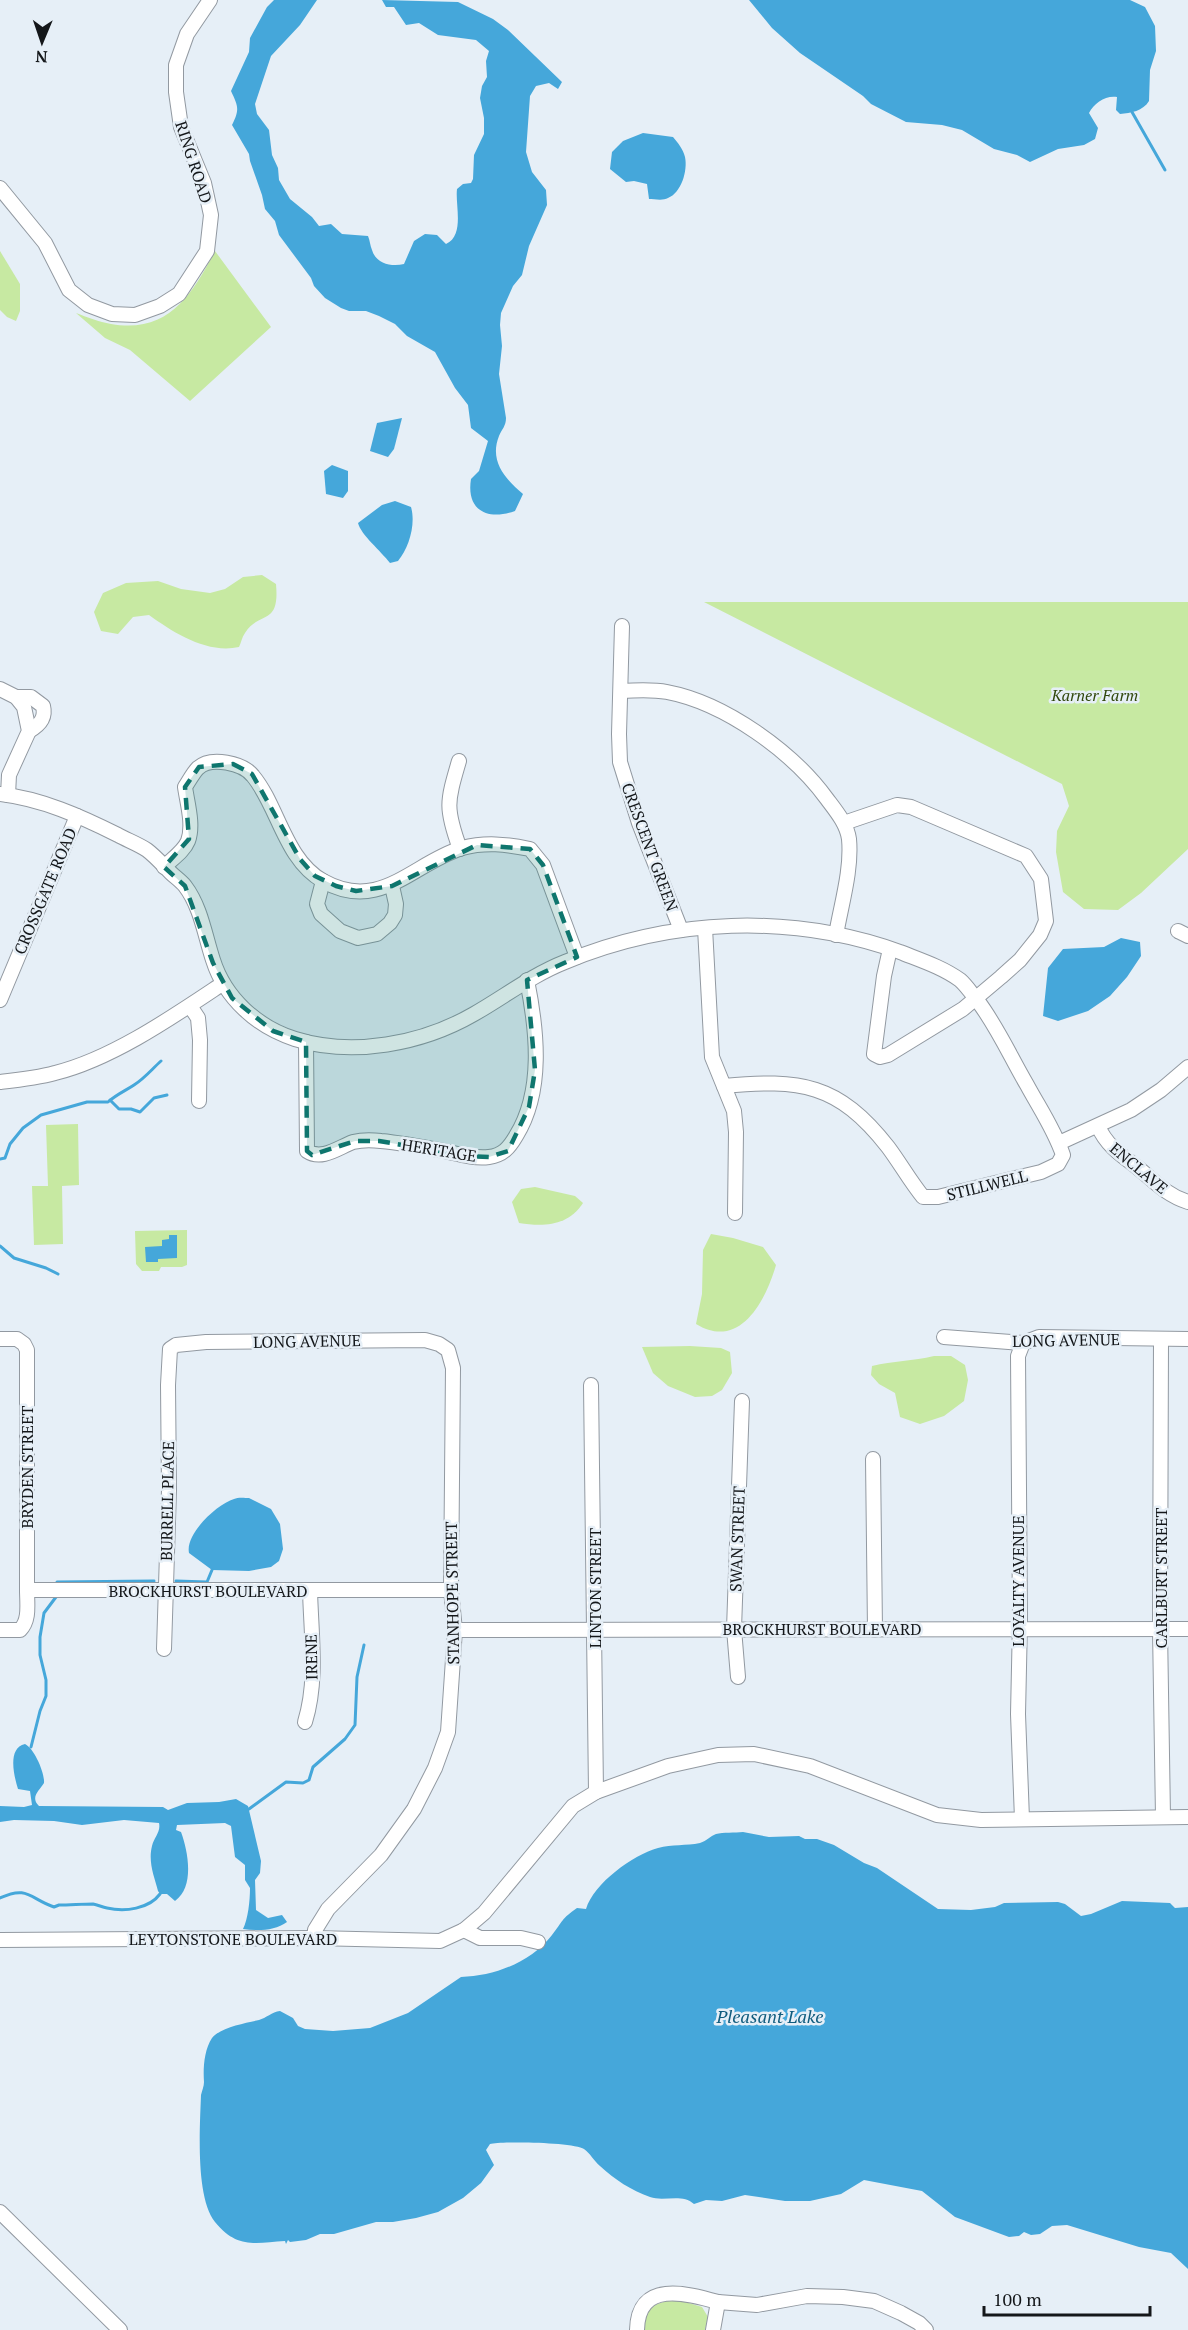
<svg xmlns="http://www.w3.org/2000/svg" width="1188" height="2330" font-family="'PT Serif',serif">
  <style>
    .green { fill: #c7e9a2 }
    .water { fill: #45a7da }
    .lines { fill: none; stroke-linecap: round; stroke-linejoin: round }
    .stream { stroke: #45a7da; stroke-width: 3 }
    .minor-casing { stroke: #9299a1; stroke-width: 16 }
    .minor { stroke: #fff; stroke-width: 14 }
    .marked { fill: #0f766e; fill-opacity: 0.2; stroke: #0f766e; stroke-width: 4.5; stroke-dasharray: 12 8; stroke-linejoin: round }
    .labels { text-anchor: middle; stroke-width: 5; stroke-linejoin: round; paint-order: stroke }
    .street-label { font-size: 16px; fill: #14171a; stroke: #e6eff7 }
    .park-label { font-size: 16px; font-style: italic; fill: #31480c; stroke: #e6eff7 }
    .water-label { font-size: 18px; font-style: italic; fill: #105c7e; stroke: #e6eff7 }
  </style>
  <rect width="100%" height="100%" fill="#e6eff7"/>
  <g class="green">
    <polygon points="0,251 20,284 20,311 16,321 7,317 0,310"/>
    <path d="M215 251 271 327 190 401 130 350 105 338 76 313C87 317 99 322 111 324 168 334 192 295 215 251Z"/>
    <path d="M262 575 276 584C280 627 259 610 245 633 242 637 241 643 239 647 207 654 174 633 149 615L133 617 118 634 101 631 94 612 103 593 126 583 158 581 181 589 210 593 225 589 243 577Z"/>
    <polygon points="704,602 1188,602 1188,849 1141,893 1118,910 1084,909 1063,892 1056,852 1057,831 1069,806 1062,784"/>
    <polygon points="78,1124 79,1185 62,1186 63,1244 34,1245 32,1186 48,1186 46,1125"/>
    <path d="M535 1187 575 1196 583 1203C568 1226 544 1227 519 1223L512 1202 521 1189Z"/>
    <polygon points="187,1230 187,1265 182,1267 161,1267 159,1271 142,1271 136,1264 135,1231"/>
    <path d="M711 1234 733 1238 763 1247 776 1265C766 1300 740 1351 696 1324L702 1294 703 1250Z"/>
    <polygon points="690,1346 721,1348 730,1352 732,1373 722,1390 712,1396 695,1397 668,1386 653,1373 642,1347"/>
    <path d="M934 1356H951L965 1365 968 1380 964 1401 944 1416 920 1424 900 1417 895 1393 879 1384 871 1375 872 1366C893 1361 913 1361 934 1356Z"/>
    <path d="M676 2299 702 2307 708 2317 705 2330H642C644 2306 656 2303 676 2299Z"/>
  </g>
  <g class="water">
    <path d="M274 0H317L300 25 271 56 255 104 257 114 269 130 272 155 278 168 279 180 290 199 312 217 319 226 331 224 342 234 368 236C370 241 370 245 372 250 376 264 392 267 404 264L414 241 425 234 437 235 446 244C465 235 455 205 457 189L463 184 471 183 473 179 474 155 484 134V118L480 98 482 86 487 77 486 61 489 51 476 40 438 35 419 23 406 25 394 7H386L382 0 458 2 493 19 508 30 562 82 558 89 549 83 536 86 530 96 526 152 532 172 546 190 547 205 529 246 522 275 513 286 501 313 500 325 502 346 499 374 506 418C506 426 502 429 499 436 489 461 505 479 523 494L515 511C487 521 466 510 471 479L479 471 488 441 471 428 468 405 455 388 435 352 407 336 395 324 379 316 366 311H349L341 308 325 298 314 286 311 278 279 235 275 221 265 209 262 195 250 161 249 154 232 125C240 109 238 106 231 91L249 52 250 38 267 7Z"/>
    <path d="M749 0H1130L1145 7 1155 26 1156 51 1150 70 1149 101C1143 111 1131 113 1120 114L1116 110 1117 97C1106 95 1094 103 1089 113L1098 128 1095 139 1084 145 1058 149 1030 162 1017 155 994 149 962 130 942 125 906 122 871 104 863 96 800 53 772 28Z"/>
    <path d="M643 133 673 137C678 143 683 149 685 157 688 171 681 193 668 198 663 201 654 199 649 199L647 184 634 181 626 182 610 169 612 152 623 141Z"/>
    <polygon points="402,418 394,449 388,457 370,451 377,423"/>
    <polygon points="332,465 348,471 348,491 343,498 326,494 324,471"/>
    <path d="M395 501 411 507C416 524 409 548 398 561L390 563C381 551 361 535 358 523L382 505Z"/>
    <polygon points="1121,938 1140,942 1141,956 1127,977 1110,996 1088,1011 1058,1021 1043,1016 1048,968 1063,949 1104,947"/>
    <polygon points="169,1235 177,1235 177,1258 158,1259 158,1262 146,1262 145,1247 162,1246 162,1240 169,1239"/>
    <path d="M249 1498 271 1509 280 1524 283 1549 279 1561 271 1567 249 1571 212 1570 189 1553C185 1534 217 1504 234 1499 238 1497 245 1498 249 1498Z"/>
    <path d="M25 1744C34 1748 45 1773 44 1783 39 1791 30 1797 39 1806L163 1807 168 1810 187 1803 219 1802 236 1799 248 1806 261 1861 260 1873 255 1880 256 1910 268 1918 282 1915 287 1922C275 1931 257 1931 243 1929 248 1919 250 1901 250 1888L245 1880V1865L235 1857 231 1826 225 1823 177 1825 176 1830 181 1832C188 1851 195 1887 175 1901L167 1894H160L158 1891C154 1876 148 1862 152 1846 154 1837 161 1832 159 1823L124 1820 82 1825 54 1821 14 1820 0 1822V1806L24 1807 32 1805 30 1791 18 1789C14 1776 7 1748 25 1744Z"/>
    <path d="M743 1832 769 1837 799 1836 805 1839H817L834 1845 864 1863 877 1868 938 1909 971 1910 995 1907 1004 1903 1058 1902 1065 1904 1081 1916 1091 1914 1122 1901 1170 1903 1175 1908 1188 1907V2269L1171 2253 1139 2247 1067 2225 1052 2226 1040 2234 1031 2235 1024 2232 1019 2236 1009 2237 955 2217 922 2191 864 2180 841 2194 810 2201H785L745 2195 722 2201 706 2200 694 2204C682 2193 664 2202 650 2197 631 2190 615 2180 600 2166 594 2161 590 2153 584 2149 574 2142 502 2141 490 2144L486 2150 494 2165 481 2183 463 2198 438 2212 416 2218 393 2222H376L334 2234H320L306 2240 290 2242 288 2240 286 2244 285 2241C255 2243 237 2249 215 2222 195 2197 200 2126 201 2095 202 2091 204 2086 204 2082 203 2069 204 2050 212 2038 221 2027 246 2023 259 2020 266 2018 272 2012 280 2011L293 2018 298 2026 305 2029 333 2031 370 2028 408 2013 461 1977C495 1976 531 1962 552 1935 563 1921 561 1919 577 1908L586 1909C594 1883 633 1855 658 1848 672 1844 686 1846 700 1843 707 1841 710 1836 716 1834 723 1832 735 1833 743 1832Z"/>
  </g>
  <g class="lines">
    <g class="stream">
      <polyline points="1132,112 1165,170"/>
      <polyline points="110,1100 119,1109 131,1109 140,1112 154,1098 167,1095"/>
      <path d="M0 1159 5 1158 10 1144 23 1128 41 1115 87 1102H108C117 1094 125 1091 134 1085 145 1078 152 1069 161 1061"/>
      <polyline points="0,1246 14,1258 46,1268 58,1274"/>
      <polyline points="176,1581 207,1582 212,1570"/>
      <polyline points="57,1582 154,1581"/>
      <polyline points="31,1747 40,1711 46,1696 46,1680 40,1655 40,1637 44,1613 56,1597"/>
      <polyline points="249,1809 286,1782 303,1783 309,1780 313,1767 345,1739 355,1725 357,1677 364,1645"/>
      <path d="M0 1898C28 1885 30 1899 54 1907L59 1905C70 1905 82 1904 93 1904 98 1905 102 1907 107 1908 125 1912 149 1909 160 1894"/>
    </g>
    <g class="minor-casing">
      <g id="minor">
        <polyline points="0,188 45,243 69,290 88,305 112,314 135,315 160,306 179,294 207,251 211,215 204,183 181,127 176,92 176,65 187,34 210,0"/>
        <polyline points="622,626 619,734 620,762 639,823 681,930"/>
        <polyline points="0,689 16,697 24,707 29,731 9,775 8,795"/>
        <path d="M621 691C636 690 652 689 667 692 725 703 793 752 827 799 836 811 847 824 849 839 852 870 841 905 836 935"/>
        <path d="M16 697H31L43 706C46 718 40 725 29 731"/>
        <path d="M459 761C447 802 445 808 460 849"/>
        <path d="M0 794C42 799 80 816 118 835 127 840 138 844 147 850 155 856 163 865 171 873 175 877 181 881 185 886 201 907 205 936 213 960 225 998 257 1027 295 1039 353 1057 422 1044 474 1014 504 997 532 975 565 962 671 918 791 913 900 952 920 960 942 967 960 980 966 985 971 993 977 1000 997 1026 1010 1056 1027 1085 1040 1109 1054 1129 1063 1155L1058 1164 1041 1172 938 1197H923C910 1181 900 1163 888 1147 838 1083 800 1079 724 1086"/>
        <polyline points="844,823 897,805 911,807 1026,856 1041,879 1046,921 1040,935 1020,960 1001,977 963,1009 888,1055 880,1057 874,1054 884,976 890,949"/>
        <path d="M164 867C172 859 184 851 188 841 194 825 187 802 185 787 189 781 193 773 198 768 211 756 243 763 253 776 278 806 285 860 323 881 380 913 413 863 462 848 485 842 506 844 530 849L543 865 577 957"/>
        <polyline points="323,881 317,904 321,914 340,931 358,938 377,934 390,923 395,915 396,904 392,886"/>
        <polyline points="705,928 712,1057 734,1111 736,1132 735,1213"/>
        <polyline points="1178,931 1188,936"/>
        <polyline points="0,1000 77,816"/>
        <polyline points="190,1006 198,1018 200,1040 199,1101"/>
        <path d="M306 1042 307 1151C322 1161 339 1147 353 1142 361 1140 373 1140 381 1141 402 1143 423 1147 444 1151 458 1154 474 1159 489 1157 503 1155 509 1148 516 1136 544 1091 537 1030 527 980"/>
        <path d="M0 1082C18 1080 37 1078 55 1073 112 1059 174 1016 222 984"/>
        <path d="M1098 1126C1106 1145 1121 1155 1137 1167 1154 1181 1166 1195 1188 1202"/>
        <polyline points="1059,1143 1131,1110 1161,1090 1188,1067"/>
        <polyline points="944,1337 1023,1343 1039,1337 1188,1339"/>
        <polyline points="0,1339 17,1339 24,1344 27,1350 27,1590"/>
        <polyline points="1161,1339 1160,1629 1163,1817"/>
        <polyline points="591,1385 596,1792"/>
        <polyline points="873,1459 875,1630"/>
        <path d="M0 1630H20C30 1620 27 1604 27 1590H451"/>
        <polyline points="455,1630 1188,1629"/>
        <polyline points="164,1649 169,1490 168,1385 170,1349 176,1345 206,1342 425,1340 439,1344 448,1350 453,1368 451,1590 455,1630 448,1732 435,1768 414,1809 381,1855 328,1909 315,1930 314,1938"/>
        <polyline points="738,1677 734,1629 742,1401"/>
        <path d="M305 1722C318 1680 311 1634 310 1590"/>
        <polyline points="1022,1819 1018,1714 1020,1621 1018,1356 1023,1343"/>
        <polyline points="464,1930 480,1938 521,1938 538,1942"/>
        <polyline points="0,1940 314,1938 440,1941 464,1930 484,1913 573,1806 596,1792 668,1766 718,1755 754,1754 810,1766 937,1815 981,1820 1188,1817"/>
        <polyline points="0,2212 120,2330"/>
        <polyline points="718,2302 757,2305 807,2296 843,2297 874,2301 901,2313 919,2323 926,2330"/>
        <path d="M637 2330C638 2280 686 2293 718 2302L713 2330"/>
      </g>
    </g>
    <use href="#minor" class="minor"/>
  </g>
  <path class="marked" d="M233 764 252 774 300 859 315 876 336 886 356 891 392 886 477 845 530 849 543 865 577 957 527 980 535 1070 529 1107 508 1151 489 1157 468 1156 379 1141H355L312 1155 307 1151 306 1042 273 1031 232 998 213 963 185 886 164 867 189 839 185 787 199 767Z"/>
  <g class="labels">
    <g class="street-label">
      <text transform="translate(194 162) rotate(72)" y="6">RING ROAD</text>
      <text transform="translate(650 847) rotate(70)" y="6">CRESCENT GREEN</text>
      <text transform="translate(45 891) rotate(-67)" y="6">CROSSGATE ROAD</text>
      <text transform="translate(439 1150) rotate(9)" y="6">HERITAGE</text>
      <text transform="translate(1139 1168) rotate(40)" y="6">ENCLAVE</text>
      <text transform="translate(987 1185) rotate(-14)" y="6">STILLWELL</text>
      <text transform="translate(1066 1340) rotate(-1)" y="6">LONG AVENUE</text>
      <text transform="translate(307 1341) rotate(-1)" y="6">LONG AVENUE</text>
      <text transform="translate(27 1467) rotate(-90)" y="6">BRYDEN STREET</text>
      <text transform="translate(167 1501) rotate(-89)" y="6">BURRELL PLACE</text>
      <text transform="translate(737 1539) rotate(-88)" y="6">SWAN STREET</text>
      <text transform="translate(1161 1578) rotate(-90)" y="6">CARLBURT STREET</text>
      <text transform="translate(1018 1581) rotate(-90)" y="6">LOYALTY AVENUE</text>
      <text transform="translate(595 1588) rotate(-90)" y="6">LINTON STREET</text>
      <text x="208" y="1597">BROCKHURST BOULEVARD</text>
      <text transform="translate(452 1593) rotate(-91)" y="6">STANHOPE STREET</text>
      <text x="822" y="1635">BROCKHURST BOULEVARD</text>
      <text transform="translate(311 1657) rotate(-91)" y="6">IRENE</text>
      <text x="233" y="1945">LEYTONSTONE BOULEVARD</text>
    </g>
    <g class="park-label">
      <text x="1095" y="701">Karner Farm</text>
    </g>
    <g class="water-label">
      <text x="770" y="2023">Pleasant Lake</text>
    </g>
  </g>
  <g transform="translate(42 42) rotate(182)" stroke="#e6eff7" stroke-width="4.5" paint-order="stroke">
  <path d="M0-4.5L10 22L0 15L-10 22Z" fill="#14171a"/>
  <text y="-9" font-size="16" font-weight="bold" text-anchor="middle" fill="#14171a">N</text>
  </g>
  <path d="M984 2306v9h166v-9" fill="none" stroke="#14171a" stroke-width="3"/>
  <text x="993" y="2306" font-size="18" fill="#14171a" stroke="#e6eff7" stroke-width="4.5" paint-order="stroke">100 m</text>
</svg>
